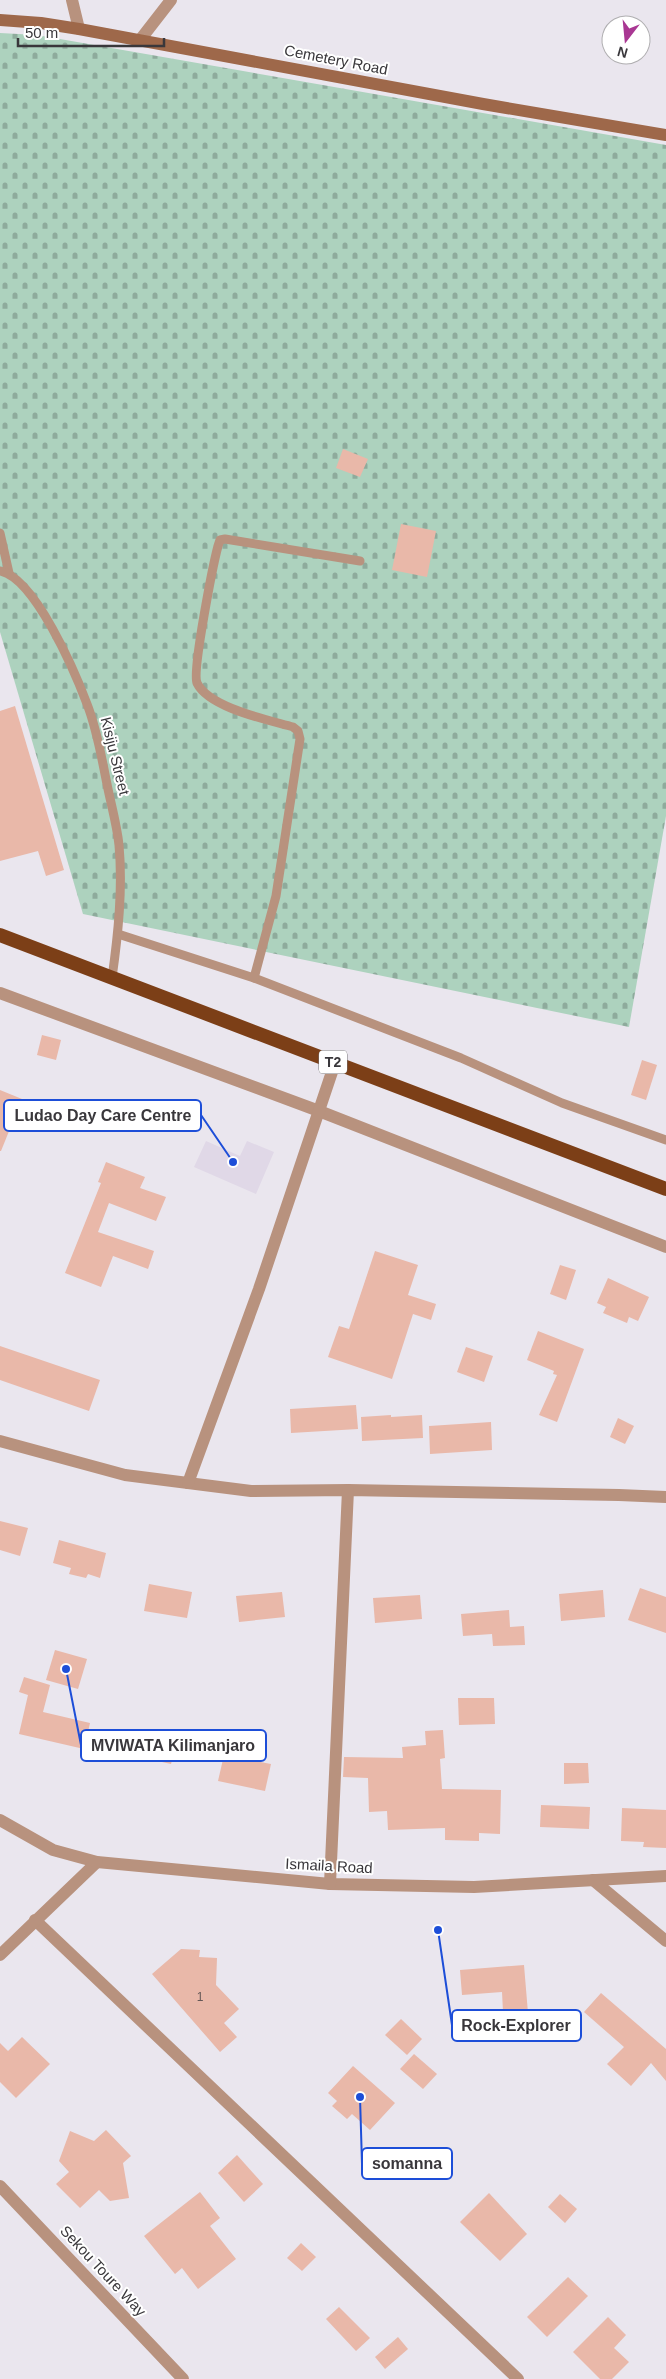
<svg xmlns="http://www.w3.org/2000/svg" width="666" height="2379" font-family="Arial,sans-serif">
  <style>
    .built { fill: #e0d8e7 }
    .cemetery { fill: url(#cemetery-stones) }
    .building { fill: #e9b8a9 }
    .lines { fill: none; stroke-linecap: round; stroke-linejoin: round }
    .service { stroke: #b8927e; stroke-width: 9 }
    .minor { stroke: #b8927e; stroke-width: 12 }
    .tertiary { stroke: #b8927e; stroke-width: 12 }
    .secondary { stroke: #9e684a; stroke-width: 12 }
    .trunk { stroke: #7c3f17; stroke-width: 14 }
    .labels { text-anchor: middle; stroke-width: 4; stroke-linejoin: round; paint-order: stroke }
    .number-label { font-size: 12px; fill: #655756 }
    .shield { fill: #fff; stroke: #747376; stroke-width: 1 }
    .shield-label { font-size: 14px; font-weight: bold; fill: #39373b }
    .street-label { font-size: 15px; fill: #39373b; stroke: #fff }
    .leader { fill: none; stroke: #1d4ed8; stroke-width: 2 }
    .callout-dot { fill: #1d4ed8; stroke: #fff; stroke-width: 2 }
    .callout { fill: #fff; stroke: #1d4ed8; stroke-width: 2 }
    .callout-label { font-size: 16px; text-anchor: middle; font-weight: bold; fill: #39373b }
  </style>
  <defs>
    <pattern id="cemetery-stones" width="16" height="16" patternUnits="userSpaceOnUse" patternTransform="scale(1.25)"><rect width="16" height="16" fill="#add2be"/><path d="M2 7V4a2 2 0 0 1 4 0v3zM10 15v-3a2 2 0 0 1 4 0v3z" fill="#8eab9c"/></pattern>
  </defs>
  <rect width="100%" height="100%" fill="#eae6ee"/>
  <polygon class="built" points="206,1141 240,1156 247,1141 274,1152 256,1194 194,1167"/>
  <polygon class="cemetery" points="0,33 37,35 666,145 666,816 629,1027 83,914 0,632"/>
  <g class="building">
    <polygon points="343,449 368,459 360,477 336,468"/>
    <polygon points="401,524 436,531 427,577 392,570"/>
    <polygon points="15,706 64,870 46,876 38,851 0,861 0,711"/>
    <polygon points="42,1035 61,1040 56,1060 37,1055"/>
    <polygon points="642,1060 657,1065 646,1100 631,1095"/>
    <polygon points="0,1090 22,1099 1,1151 0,1151"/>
    <polygon points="106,1162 145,1177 140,1188 166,1197 156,1221 109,1203 98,1232 154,1251 148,1269 113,1256 101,1287 65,1273 101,1183 98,1182"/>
    <polygon points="375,1251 418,1265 408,1295 436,1304 431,1320 413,1314 392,1379 328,1357 339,1326 349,1329"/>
    <polygon points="560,1265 576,1270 566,1300 550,1294"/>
    <polygon points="608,1278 649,1297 638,1321 629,1317 627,1323 603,1313 606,1307 597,1303"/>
    <polygon points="538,1331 584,1349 557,1422 539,1415 557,1375 553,1374 554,1371 527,1360"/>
    <polygon points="0,1346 100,1380 89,1411 0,1380"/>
    <polygon points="466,1347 493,1356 484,1382 457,1372"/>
    <polygon points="356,1405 358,1429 291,1433 290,1409"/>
    <polygon points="391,1415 391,1417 422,1415 423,1438 362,1441 361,1417"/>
    <polygon points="618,1418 634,1426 625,1444 610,1437"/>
    <polygon points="491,1422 492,1450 430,1454 429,1426"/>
    <polygon points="0,1521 28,1528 20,1556 0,1550"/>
    <polygon points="59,1540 106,1553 100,1578 88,1574 86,1578 69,1574 71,1568 53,1563"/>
    <polygon points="149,1584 192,1592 187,1618 144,1611"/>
    <polygon points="640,1588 666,1597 666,1633 628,1620"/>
    <polygon points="603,1590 605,1617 561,1621 559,1594"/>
    <polygon points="282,1592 285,1617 239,1622 236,1596"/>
    <polygon points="420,1595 422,1619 375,1623 373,1598"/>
    <polygon points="509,1610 510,1627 524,1626 525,1645 493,1646 492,1634 463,1636 461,1614"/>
    <polygon points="55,1650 87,1659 78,1689 46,1680"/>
    <polygon points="24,1677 50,1685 43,1712 90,1723 84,1749 19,1734 28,1695 19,1692"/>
    <polygon points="458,1698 494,1698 495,1724 459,1725"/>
    <polygon points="443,1730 445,1758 440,1759 442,1789 501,1790 500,1834 479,1833 479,1841 445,1840 445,1828 388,1830 387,1811 369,1812 368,1778 343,1777 344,1757 403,1758 402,1747 426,1745 425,1731"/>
    <polygon points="131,1732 177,1742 171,1764 126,1754"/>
    <polygon points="224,1755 271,1764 265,1791 218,1781"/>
    <polygon points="564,1763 588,1763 589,1783 564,1784"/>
    <polygon points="541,1805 590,1807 589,1829 540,1827"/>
    <polygon points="622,1808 666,1810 666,1848 643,1847 644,1842 621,1841"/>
    <polygon points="181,1949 200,1950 199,1957 217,1958 216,1985 239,2009 224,2023 237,2037 220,2052 152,1974"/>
    <polygon points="524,1965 529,2025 512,2021 515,2011 503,2012 502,1992 462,1995 460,1970"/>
    <polygon points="601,1993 666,2049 666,2081 651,2063 631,2086 607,2064 624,2047 584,2012"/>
    <polygon points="401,2019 422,2039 407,2055 385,2035"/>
    <polygon points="22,2037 50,2064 16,2098 0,2082 0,2043 8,2051"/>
    <polygon points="414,2054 437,2074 423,2089 400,2069"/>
    <polygon points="353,2066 395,2103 370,2130 352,2114 347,2119 332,2106 337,2101 328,2093"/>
    <polygon points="106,2130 131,2156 123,2163 129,2198 110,2201 99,2190 80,2208 56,2184 69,2172 59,2161 70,2131 94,2141"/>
    <polygon points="237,2155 263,2184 244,2202 218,2173"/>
    <polygon points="200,2192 220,2218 210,2226 236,2259 198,2289 182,2268 175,2274 144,2236"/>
    <polygon points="489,2193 527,2234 500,2261 460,2222"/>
    <polygon points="560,2194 577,2209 565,2223 548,2207"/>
    <polygon points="301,2243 316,2257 302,2271 287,2258"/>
    <polygon points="568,2277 588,2296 547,2337 527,2317"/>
    <polygon points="339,2307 370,2338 356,2351 326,2319"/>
    <polygon points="608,2317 626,2335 614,2348 629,2362 612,2379 600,2379 573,2352"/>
    <polygon points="398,2337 408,2349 385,2369 375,2357"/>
  </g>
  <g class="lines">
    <g class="service">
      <polyline points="0,533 9,573"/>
      <path d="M0 571C35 578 75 672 87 704 98 732 102 761 108 789 112 808 117 826 119 845 123 889 118 935 112 978"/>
      <polyline points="118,934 254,978 461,1058 562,1103 666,1140"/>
      <path d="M254 978 276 896 300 739 298 731 293 727C269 720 209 708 197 683 192 671 213 565 218 546L220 540 225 539 360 561"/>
    </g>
    <g class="minor">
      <polyline points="72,0 79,29"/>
      <polyline points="140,40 171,0"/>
      <polyline points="0,993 319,1111 666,1247"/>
      <polyline points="0,1441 125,1475 251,1491 348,1490 619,1495 666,1497"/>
      <polyline points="188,1483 259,1289 335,1063"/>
      <polyline points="0,1820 53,1850 97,1862 330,1884 474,1887 666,1876"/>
      <polyline points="593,1880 666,1941"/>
      <polyline points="330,1884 348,1490"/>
      <polyline points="35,1920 518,2379"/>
      <polyline points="0,1955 97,1862"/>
    </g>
    <polyline class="tertiary" points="0,2186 183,2379"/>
    <polyline class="secondary" points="0,20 41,23 79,29 483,104 666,135"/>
    <polyline class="trunk" points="0,935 666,1189"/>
  </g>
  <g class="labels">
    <g class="number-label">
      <text x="200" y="2001">1</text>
    </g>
    <rect class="shield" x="319" y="1050.5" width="28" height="23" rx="4"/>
    <g class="shield-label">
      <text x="333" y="1067">T2</text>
    </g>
    <g class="street-label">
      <text transform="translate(336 60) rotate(11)" y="5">Cemetery Road</text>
      <text transform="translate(115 756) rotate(76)" y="5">Kisiju Street</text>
      <text transform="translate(329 1866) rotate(3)" y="5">Ismaila Road</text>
      <text transform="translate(103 2271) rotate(47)" y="5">Sekou Toure Way</text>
    </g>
  </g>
  <path class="leader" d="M233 1162L201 1115M66 1669L81 1745M438 1930L452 2025M360 2097L362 2164"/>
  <g class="callout-dot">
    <circle cx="233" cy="1162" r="5"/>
    <circle cx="66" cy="1669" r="5"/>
    <circle cx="438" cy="1930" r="5"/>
    <circle cx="360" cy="2097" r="5"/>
  </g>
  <g class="callout">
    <rect x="4" y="1100" width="197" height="31" rx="5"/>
    <rect x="81" y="1730" width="185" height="31" rx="5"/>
    <rect x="452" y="2010" width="129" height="31" rx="5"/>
    <rect x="362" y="2148" width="90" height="31" rx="5"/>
  </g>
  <g class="callout-label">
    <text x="103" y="1121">Ludao Day Care Centre</text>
    <text x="173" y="1751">MVIWATA Kilimanjaro</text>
    <text x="516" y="2031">Rock-Explorer</text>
    <text x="407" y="2169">somanna</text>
  </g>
  <g transform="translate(626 40) rotate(196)"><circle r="24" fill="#ffffff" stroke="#b0afb1"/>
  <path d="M0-4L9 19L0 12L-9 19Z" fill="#a93793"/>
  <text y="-8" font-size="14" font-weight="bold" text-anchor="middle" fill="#39373b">N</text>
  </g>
  <path d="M18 38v8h146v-8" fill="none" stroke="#39373b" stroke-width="2.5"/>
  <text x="25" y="38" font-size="15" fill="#39373b" stroke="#ffffff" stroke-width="4" paint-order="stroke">50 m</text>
</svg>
